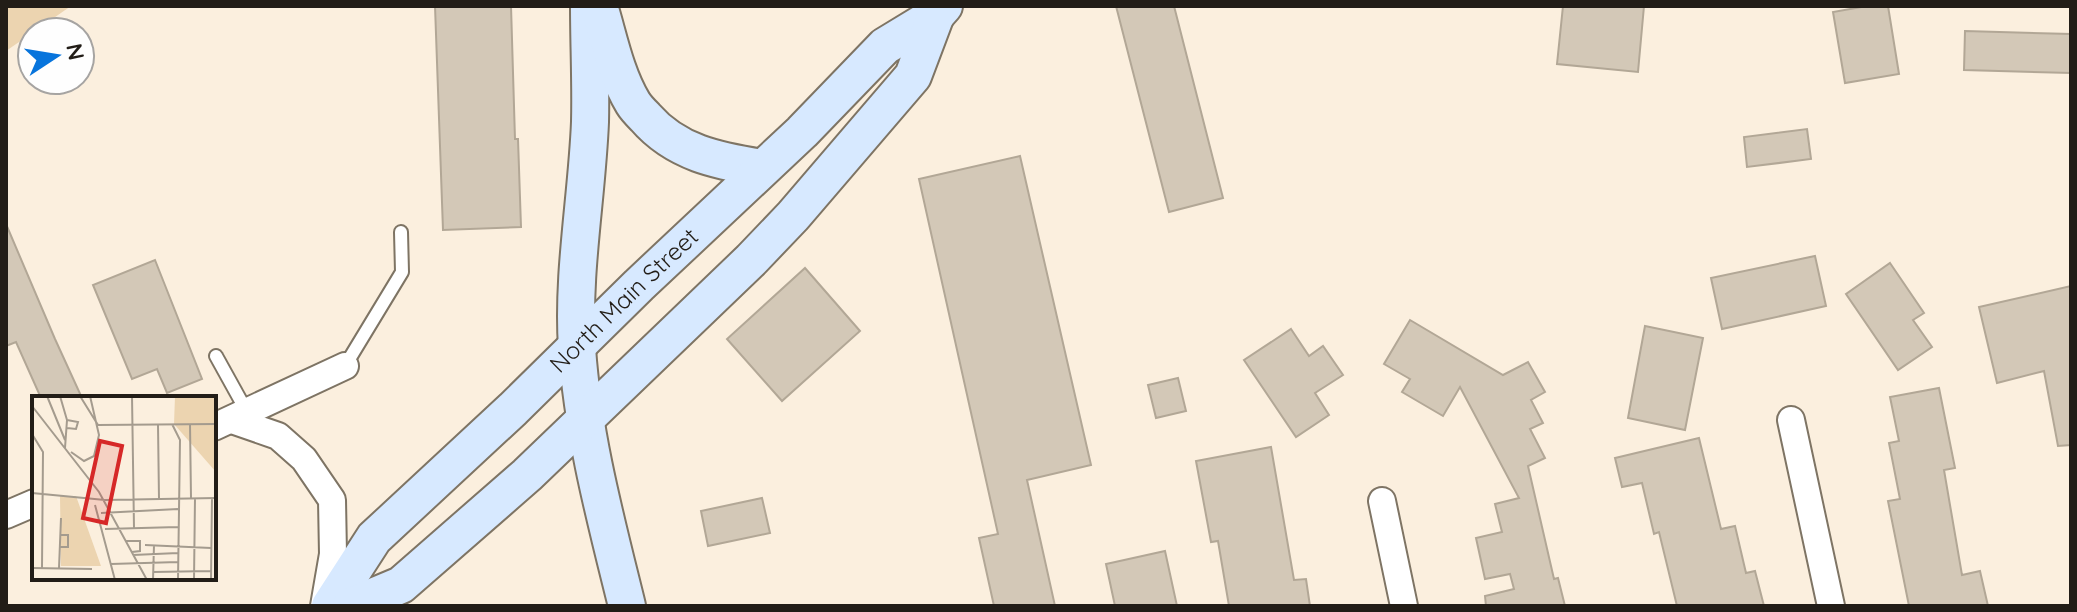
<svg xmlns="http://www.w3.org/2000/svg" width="2077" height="612" font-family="Quicksand,sans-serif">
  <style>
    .green { fill: #ecd4b0 }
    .building { fill: #d3c8b7; stroke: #b2a796; stroke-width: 2 }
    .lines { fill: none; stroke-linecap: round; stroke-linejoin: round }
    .service-casing { stroke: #7e7464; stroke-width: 16 }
    .minor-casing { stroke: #7e7464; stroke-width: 30 }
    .secondary-casing { stroke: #7e7464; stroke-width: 40 }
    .service { stroke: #fff; stroke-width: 12 }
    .minor { stroke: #fff; stroke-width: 26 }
    .secondary { stroke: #d7e9ff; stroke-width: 36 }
    .labels { text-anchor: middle; stroke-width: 7; stroke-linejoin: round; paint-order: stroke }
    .street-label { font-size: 24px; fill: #221d17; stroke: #fefefe }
    .inset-road { fill: none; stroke: #a49b8e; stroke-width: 2 }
    .view { fill: #d62828; fill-opacity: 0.15; stroke: #d62828; stroke-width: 4 }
    .inset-edge { fill: none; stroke: #221d17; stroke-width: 4 }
  </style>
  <rect width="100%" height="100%" fill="#fbefde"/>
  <polygon class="green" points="6,6 71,6 6,51"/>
  <g class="building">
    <polygon points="435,6 511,6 515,139 518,139 521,227 443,230"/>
    <polygon points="1116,6 1174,6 1223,198 1169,212"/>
    <polygon points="1563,6 1644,6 1638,72 1557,64"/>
    <polygon points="1867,6 1888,6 1899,74 1845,83 1833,12"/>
    <polygon points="1965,31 2071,34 2071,73 1964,70"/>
    <polygon points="1807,129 1811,159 1747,167 1744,137"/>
    <polygon points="1020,156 1091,465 1027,480 1055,606 994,606 979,538 998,534 919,179"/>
    <polygon points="6,224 55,339 82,398 41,398 16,342 6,346"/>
    <polygon points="1815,256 1826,306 1722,329 1711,278"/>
    <polygon points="155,260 202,379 167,393 157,369 132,379 93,285"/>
    <polygon points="1890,263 1924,313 1913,320 1932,347 1898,370 1846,294"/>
    <polygon points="805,268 860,331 782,401 727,339"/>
    <polygon points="2071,286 2071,445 2058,446 2044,371 1997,383 1979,307"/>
    <polygon points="1410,320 1503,375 1528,362 1545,392 1531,400 1543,423 1530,429 1545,458 1528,466 1554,579 1558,578 1565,606 1486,606 1485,596 1514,589 1510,574 1485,579 1476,538 1502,532 1495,504 1519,498 1460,387 1443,416 1402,392 1410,379 1384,364"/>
    <polygon points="1645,326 1703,338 1685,430 1628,418"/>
    <polygon points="1291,329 1309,356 1323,346 1343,375 1315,393 1329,415 1296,437 1244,360"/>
    <polygon points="1178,378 1186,411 1156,418 1148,385"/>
    <polygon points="1939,388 1955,468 1944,470 1962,575 1980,571 1988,606 1909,606 1888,501 1900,499 1889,443 1899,441 1890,397"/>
    <polygon points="1699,438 1721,529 1735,526 1746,573 1755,571 1764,606 1677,606 1659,532 1654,534 1642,483 1622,487 1615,458"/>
    <polygon points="1271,447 1294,580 1306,579 1310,606 1229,606 1218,541 1211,542 1196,461"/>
    <polygon points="762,498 770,533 708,546 701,511"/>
    <polygon points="1165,551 1177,606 1115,606 1106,564"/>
  </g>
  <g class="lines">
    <g class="service-casing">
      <g id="service">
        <polyline points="216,356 247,412"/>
        <polyline points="345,366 402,272 401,232"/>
      </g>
    </g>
    <g class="minor-casing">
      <g id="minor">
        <polyline points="232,420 278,436 304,459 332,500 333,554 324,606"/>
        <polyline points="1791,420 1831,606"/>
        <polyline points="214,427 345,366"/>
        <polyline points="1382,501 1404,606"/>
        <polyline points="6,515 34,503"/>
      </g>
    </g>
    <g class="secondary-casing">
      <g id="secondary">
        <path d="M589 6C589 45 591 84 590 122 587 197 572 273 577 348 583 436 606 521 627 606"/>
        <path d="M600 9C609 39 616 75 633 103 636 108 641 113 645 117 676 153 718 161 762 168"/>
        <path id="s1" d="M330 606 374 538 513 409 639 285 802 132 885 46 936 15 944 6"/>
        <polyline points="351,606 401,585 527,475 751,260 793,216 913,76 936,15"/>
      </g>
    </g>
    <use href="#service" class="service"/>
    <use href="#minor" class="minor"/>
    <use href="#secondary" class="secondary"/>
  </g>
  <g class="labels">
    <g class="street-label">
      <text dy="8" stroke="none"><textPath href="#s1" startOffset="426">North Main Street</textPath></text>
    </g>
  </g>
  <g transform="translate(32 396)">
    <rect width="184" height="184" fill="#fbefde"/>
    <path d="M143 0H184V76L142 28ZM28 100H44L69 170H29Z" fill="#ecd4b0"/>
    <path class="inset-road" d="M15 0 33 44M28 0 35 24 33 52M48 0 66 29 184 28M100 0 102 132M0 10 67 96 115 184M35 24 46 26 44 33 35 32M140 28 148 44 146 184M158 28 159 102M126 29 127 103M0 38 11 56 10 172M39 56 52 65 62 60 67 39 58 0M0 97 73 104 184 102M63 109 83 184M69 117 146 113M73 133 146 131M94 145H108V155L100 156M113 149 179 152M27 151H36V139H28M101 159 146 157M79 168 146 166M0 172 60 173M27 172 29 122M121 176 179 175M121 184 122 149M162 184 163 102M179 184 180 102"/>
    <path class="view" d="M68 45 90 50 74 127 51 122Z"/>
    <rect width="184" height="184" class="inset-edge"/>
  </g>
  <rect width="2077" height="612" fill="none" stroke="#221d17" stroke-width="16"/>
  <g transform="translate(56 56) rotate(78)"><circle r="38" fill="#fefefe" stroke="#a6a4a2" stroke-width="2"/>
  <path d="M0-6L14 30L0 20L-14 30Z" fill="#0774dc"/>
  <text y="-12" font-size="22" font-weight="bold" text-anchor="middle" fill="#221d17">N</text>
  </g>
</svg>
